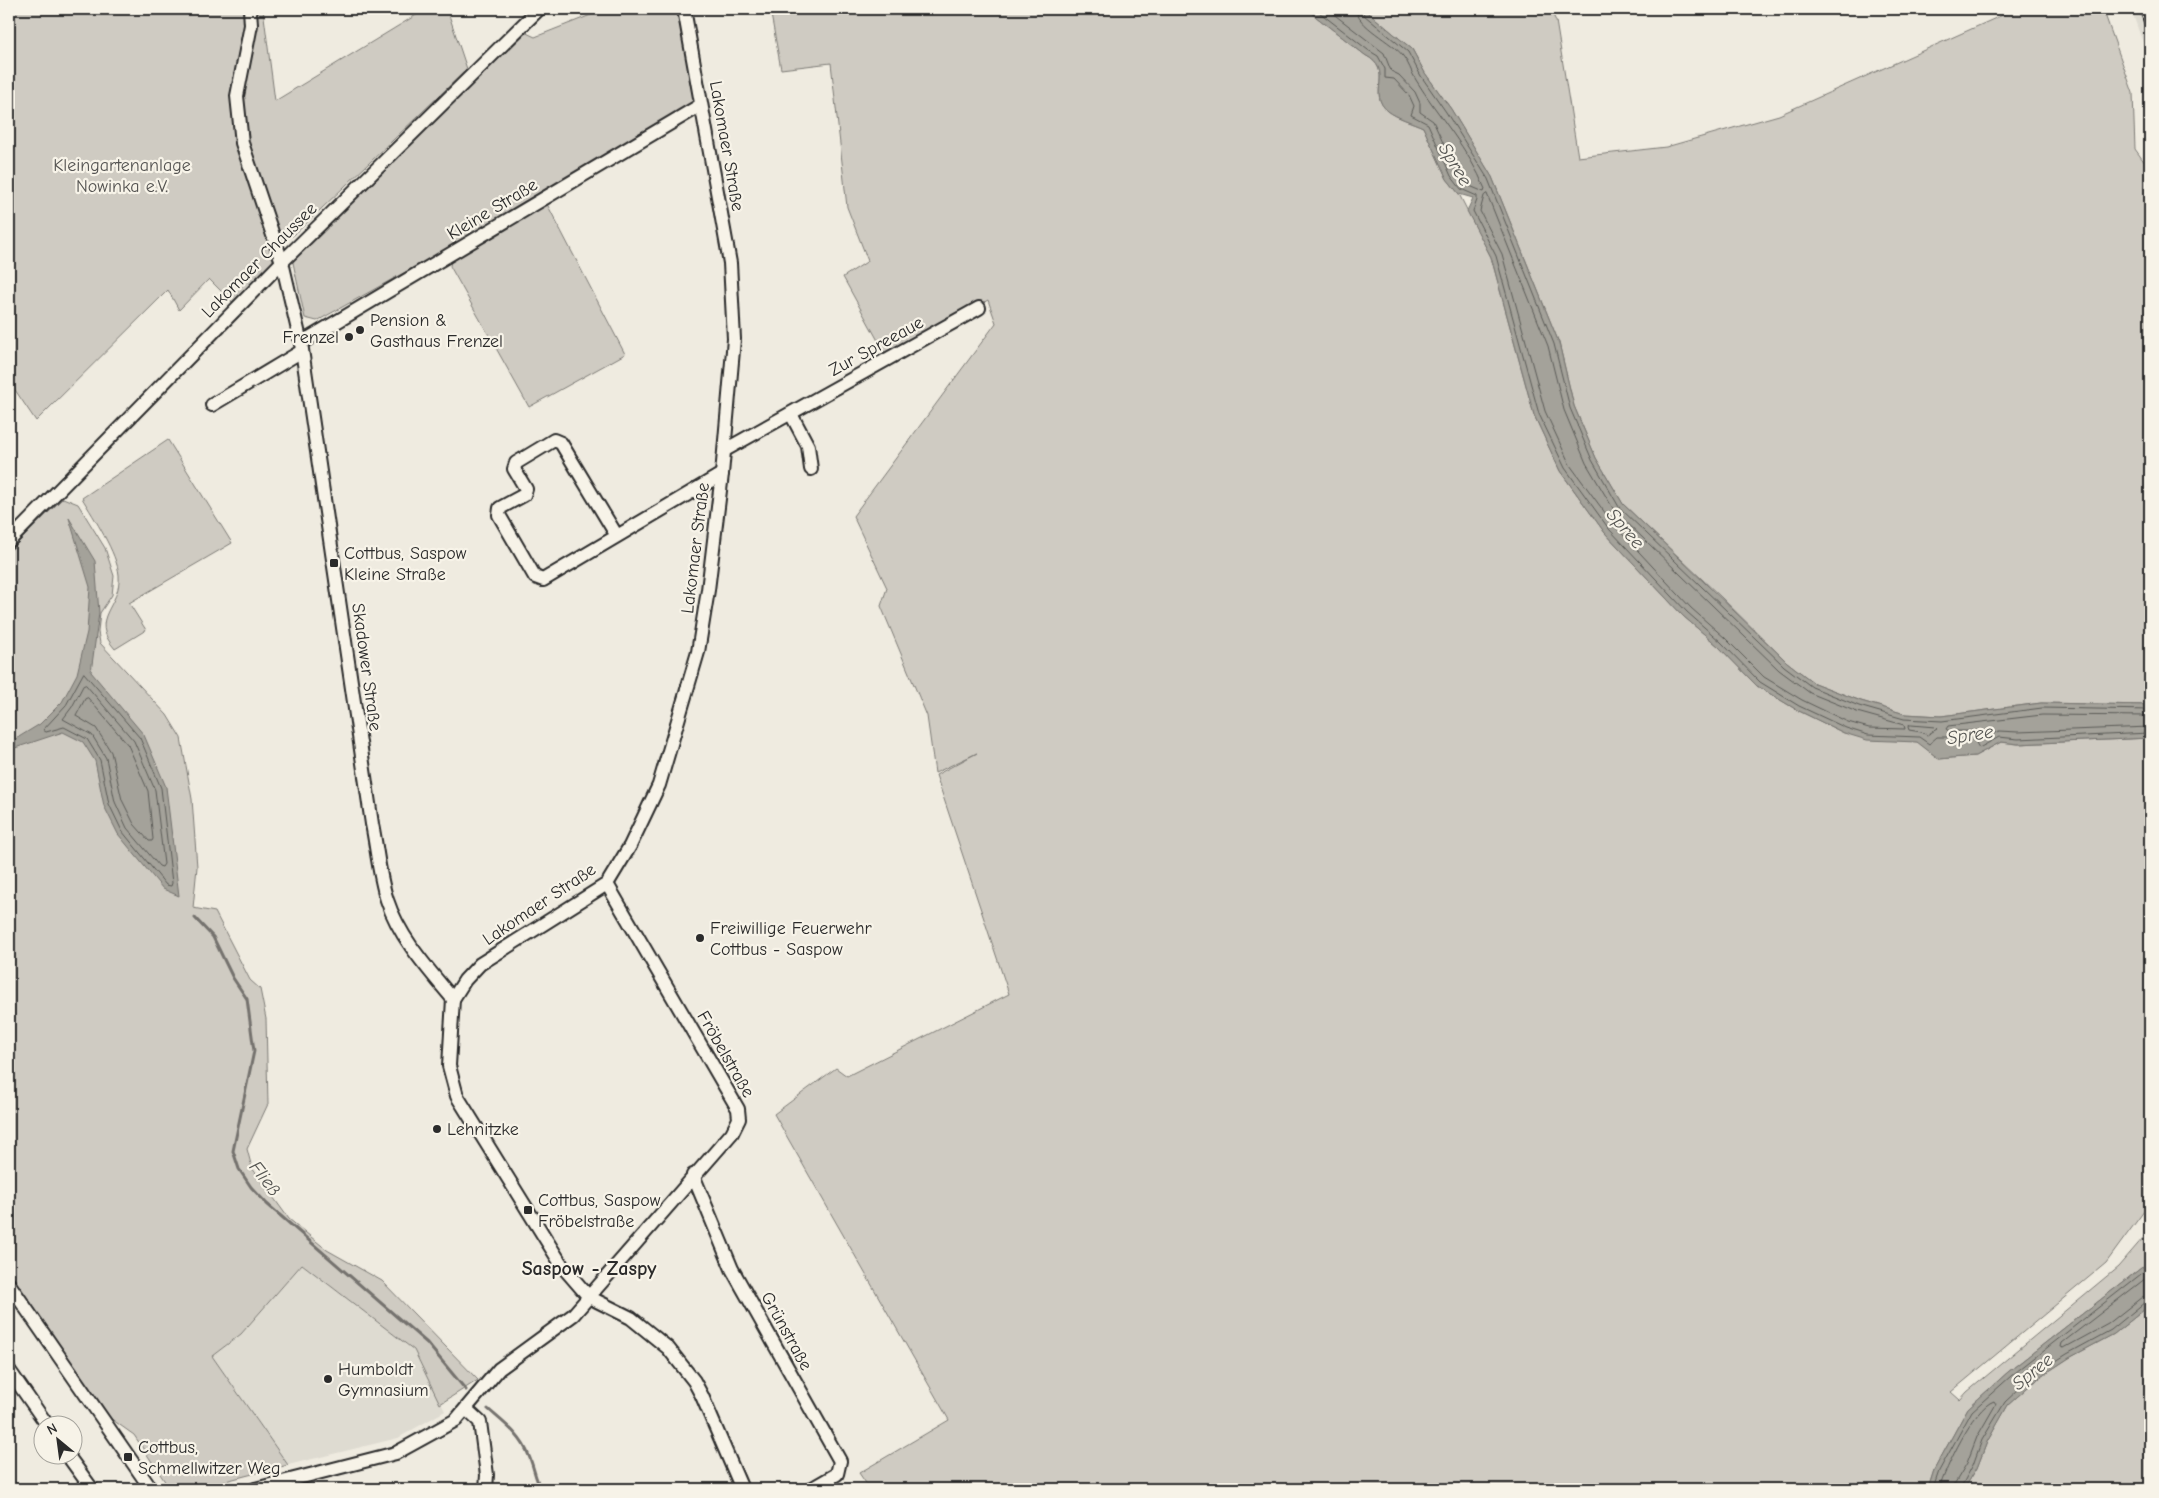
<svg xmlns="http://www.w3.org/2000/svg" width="2159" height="1498" font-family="'Comic Neue',sans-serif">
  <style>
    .built { fill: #dedbd1 }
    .green { fill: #cfcbc2; stroke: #7d7b76 }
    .water { fill: #a4a29a; stroke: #74726e }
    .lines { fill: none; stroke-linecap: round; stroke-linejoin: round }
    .shore { stroke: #5b5b57; stroke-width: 1 }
    .stream { stroke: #74726e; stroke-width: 3 }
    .minor-casing { stroke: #2b2b2b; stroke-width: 16 }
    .minor { stroke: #f7f3e8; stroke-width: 12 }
    .rail-casing { stroke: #2b2b2b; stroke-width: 5 }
    .rail { stroke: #f7f3e8; stroke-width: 3; stroke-dasharray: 9; stroke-linecap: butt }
    .poi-dot { fill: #2b2b2b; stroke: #f7f3e8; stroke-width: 2 }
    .labels { text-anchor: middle; stroke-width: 4.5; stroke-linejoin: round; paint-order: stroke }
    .street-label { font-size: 18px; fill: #2b2b2b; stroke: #f7f3e8 }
    .park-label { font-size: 18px; fill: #545351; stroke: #f7f3e8 }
    .poi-label { font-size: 18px; fill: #2b2b2b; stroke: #f7f3e8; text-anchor: start }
    .water-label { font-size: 19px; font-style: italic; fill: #555552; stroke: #f7f3e8 }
    .quarter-label { font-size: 20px; font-weight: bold; fill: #2b2b2b; stroke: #f7f3e8 }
  </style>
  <rect width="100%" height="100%" fill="#efebe0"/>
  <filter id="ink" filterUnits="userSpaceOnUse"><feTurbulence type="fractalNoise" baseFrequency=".02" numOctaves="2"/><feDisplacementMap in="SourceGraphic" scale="10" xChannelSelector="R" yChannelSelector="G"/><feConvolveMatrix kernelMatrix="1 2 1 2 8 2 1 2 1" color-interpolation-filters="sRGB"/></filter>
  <g filter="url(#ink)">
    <g class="built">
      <polygon points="2131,9 2150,9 2150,63"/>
      <polygon points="302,1264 414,1350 445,1411 398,1438 288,1465 212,1356 241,1334"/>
    </g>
    <g class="green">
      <polygon points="9,9 263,9 275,101 426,9 447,9 467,69 294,235 288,238 281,237 277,232 266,238 274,263 232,302 209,279 179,310 168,290 36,421 9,381"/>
      <polygon points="606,9 679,9 699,114 547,204 625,354 529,407 450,266 454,245 317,321 305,318 292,258 522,31 535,37"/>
      <path d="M770 9H1306L1365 55C1396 71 1366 94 1388 111 1397 118 1412 122 1423 127L1447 179 1459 194 1491 257 1534 415 1560 471 1605 533 1683 616 1718 646 1757 686 1797 710 1844 733 1918 742 1939 759 1975 756 2001 742 2018 744 2150 738V1203L2106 1263 1951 1392 1960 1400 1967 1392 2118 1267 2150 1230V1261L2008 1372 1968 1408 1934 1470 1928 1489H870L859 1473 949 1420 774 1114 836 1068 847 1076 1009 994 936 775 977 753 935 773 927 716 881 606 887 588 853 516 996 323 988 300 887 357 843 277 868 261 847 207 831 63 781 69Z"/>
      <polygon points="1364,9 1550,9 1556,21 1578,157 1666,147 1779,115 2016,9 2103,9 2133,93 2135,149 2150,170 2150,705 2041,703 1941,716 1905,714 1861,701 1814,683 1787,662 1722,598 1623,504 1596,458 1574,406 1559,343 1492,177 1451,109 1425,73 1412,49"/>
      <path d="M168 440 232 543 129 603 146 630 115 649C87 617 122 607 119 575 117 553 94 518 82 498Z"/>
      <polygon points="63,498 78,504 105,548 114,576 112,595 100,613 98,632 100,643 167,715 181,738 192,799 197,867 193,908 215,912 250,980 260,989 266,1019 268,1104 247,1149 252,1168 289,1219 327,1250 382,1281 478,1380 440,1404 414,1350 302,1264 241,1334 212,1356 288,1465 194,1489 170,1489 134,1435 110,1418 9,1271 9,552"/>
      <polygon points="2150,1305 2150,1489 1964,1489 1977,1468 1987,1442 2008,1405 2037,1379 2069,1358 2114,1334"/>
    </g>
    <g class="water">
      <path d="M1306 9H1364L1412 49 1425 73 1451 109 1492 177 1559 343 1574 406 1596 458 1623 504 1787 662 1814 683 1861 701 1905 714 1941 716 2041 703 2150 705V738L2018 744 2001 742 1975 756 1939 759 1917 742 1867 740 1844 733 1797 710 1757 686 1718 646 1683 616 1605 533 1560 471 1534 415 1491 257 1467 211 1473 198 1459 194 1447 179 1423 127C1412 122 1397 118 1388 111 1366 94 1396 71 1365 55Z"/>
      <polygon points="69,518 95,561 99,613 91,672 144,735 166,787 179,896 163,889 118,834 104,806 95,761 83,742 63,732 9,750 9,743 40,724 62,702 77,674 87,632 90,587"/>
      <polygon points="2150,1261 2150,1305 2114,1334 2069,1358 2037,1379 2008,1405 1987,1442 1977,1468 1964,1489 1928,1489 1934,1470 1968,1408 2008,1372"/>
    </g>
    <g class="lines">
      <g class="shore">
        <polyline points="1315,9 1368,50 1378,56 1385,69 1385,78 1394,79 1409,95 1414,106 1411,115 1428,124 1451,176 1461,189 1477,196 1477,200 1473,211 1496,256 1539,414 1565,468 1609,529 1687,612 1721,642 1760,682 1799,706 1846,728 1868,735 1919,737 1929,744 1937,737 1970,737 1974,739 1979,748 1999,737 2018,739 2150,733"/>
        <path d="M1327 9 1384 53 1391 71 1399 75 1415 92 1420 103V112L1433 121 1457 173 1465 184 1484 192 1485 189C1469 149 1438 116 1416 80 1411 72 1409 63 1403 56 1393 42 1356 26 1356 9"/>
        <polyline points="1362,9 1364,15 1408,52 1421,76 1446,112 1488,179 1554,344 1570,408 1592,460 1619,507 1784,666 1812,687 1859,706 1904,719 1942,721 2042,708 2150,710"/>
        <polygon points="1487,194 1548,346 1564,410 1586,463 1614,510 1779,670 1810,693 1857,712 1904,725 1905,729 1869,728 1848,722 1802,700 1764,677 1725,638 1691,608 1614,525 1570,465 1545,411 1502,254 1480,211 1484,196"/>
        <polygon points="84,673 140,738 161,788 172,883 171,886 166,885 122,831 109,804 100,760 87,739 64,727 46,732 43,730 66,705"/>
        <polygon points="86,685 134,741 155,790 164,864 162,867 159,866 127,828 115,802 106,758 92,735 63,719 72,707 83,686"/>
        <polygon points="88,698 128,745 148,791 153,839 152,841 149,841 134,824 122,800 111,752 96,728 76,716 85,699"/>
        <polyline points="2150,716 2042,715 1948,726 1946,729 1949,731 1973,731 1983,739 1999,731 2018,732 2150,727"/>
        <polygon points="1911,725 1935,727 1937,729 1927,735 1921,732 1909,730 1908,727"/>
        <polyline points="2150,1275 2062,1343 2061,1347 2064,1348 2108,1324 2142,1297 2150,1295"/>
        <polyline points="1933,1489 1939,1471 1972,1411 2011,1376 2150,1267"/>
        <path d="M1939 1489C1946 1468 1973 1408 1994 1401L1996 1404 1977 1437 1967 1463 1955 1483 1954 1489"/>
        <polyline points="1960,1489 1973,1465 1982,1440 2005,1402 2034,1375 2067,1354 2111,1330 2145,1302 2150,1301"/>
      </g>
      <g class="stream">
        <polyline points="195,918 213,937 233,978 247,999 254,1051 233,1151 239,1169 251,1187 267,1204 427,1343 466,1390"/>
        <path d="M488 1409C505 1424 521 1435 529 1456 534 1467 535 1479 541 1489"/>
      </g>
      <g class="minor-casing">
        <g id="minor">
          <path d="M250 9 251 25 237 96 242 143 282 262 301 343 372 824C377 848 379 876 387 900 399 937 428 969 453 999"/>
          <polyline points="301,343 701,105"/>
          <polyline points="212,405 302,351"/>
          <polyline points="791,414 808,446 811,469"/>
          <polyline points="725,450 979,308"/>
          <polyline points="617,536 561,443 554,440 516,463 514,469 526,489 524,495 500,508 499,515 535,577 543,580 722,474"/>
          <polyline points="9,541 282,262 539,9"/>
          <polyline points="453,999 465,980 480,964 607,884 630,846 659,785 698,652 708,590 722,474 734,339 730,263 684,9"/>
          <polyline points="453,999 449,1066 457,1096 563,1267 589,1297 631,1318 668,1348 694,1381 702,1396 742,1489"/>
          <polyline points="693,1175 732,1269 840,1461 837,1474 811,1489"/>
          <polyline points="9,1284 151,1489"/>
          <polyline points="9,1370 48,1426"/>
          <polyline points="466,1409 480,1422 487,1475 486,1489"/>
          <polyline points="68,1456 92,1489"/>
          <polyline points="255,1489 396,1453 456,1420 499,1369 573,1315 732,1133 739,1119 738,1109 607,884"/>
        </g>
      </g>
      <use href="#minor" class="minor"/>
      <g class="rail-casing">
        <polyline id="rail" points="2141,9 2150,35"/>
      </g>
      <use href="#rail" class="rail"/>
    </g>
  </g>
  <g class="poi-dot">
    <circle cx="360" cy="330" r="5"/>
    <circle cx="349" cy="337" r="5"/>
    <rect x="329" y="558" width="10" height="10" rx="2.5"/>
    <circle cx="700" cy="938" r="5"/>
    <circle cx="437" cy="1129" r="5"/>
    <rect x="523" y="1205" width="10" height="10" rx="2.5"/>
    <circle cx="328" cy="1379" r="5"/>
    <rect x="123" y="1452" width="10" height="10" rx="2.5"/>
  </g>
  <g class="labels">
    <g class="street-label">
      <text transform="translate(727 146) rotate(80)" y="6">Lakomaer Straße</text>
      <text transform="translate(492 209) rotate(-31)" y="6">Kleine Straße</text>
      <text transform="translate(259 260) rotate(-45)" y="6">Lakomaer Chaussee</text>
      <text transform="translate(876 346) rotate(-29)" y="6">Zur Spreeaue</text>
      <text transform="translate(695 548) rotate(-83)" y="6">Lakomaer Straße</text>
      <text transform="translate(367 667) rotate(82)" y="6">Skadower Straße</text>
      <text transform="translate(539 904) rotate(-34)" y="6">Lakomaer Straße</text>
      <text transform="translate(726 1054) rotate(60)" y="6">Fröbelstraße</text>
      <text transform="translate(787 1331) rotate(61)" y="6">Grünstraße</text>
    </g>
    <g class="park-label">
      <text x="122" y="171">Kleingartenanlage<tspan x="122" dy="21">Nowinka e.V.</tspan></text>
    </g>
    <g class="poi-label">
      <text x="370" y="326">Pension &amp;<tspan x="370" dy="21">Gasthaus Frenzel</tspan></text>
      <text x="339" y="343" text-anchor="end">Frenzel</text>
      <text x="344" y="559">Cottbus, Saspow<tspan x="344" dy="21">Kleine Straße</tspan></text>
      <text x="710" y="934">Freiwillige Feuerwehr<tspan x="710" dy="21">Cottbus - Saspow</tspan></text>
      <text x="447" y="1135">Lehnitzke</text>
      <text x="538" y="1206">Cottbus, Saspow<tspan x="538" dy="21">Fröbelstraße</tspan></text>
      <text x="338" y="1375">Humboldt<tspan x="338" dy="21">Gymnasium</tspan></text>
      <text x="138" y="1453">Cottbus,<tspan x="138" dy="21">Schmellwitzer Weg</tspan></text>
    </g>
    <g class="water-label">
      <text transform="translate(1456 164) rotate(59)" y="7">Spree</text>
      <text transform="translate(1626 528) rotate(49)" y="7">Spree</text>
      <text transform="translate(1970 734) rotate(-9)" y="7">Spree</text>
      <text transform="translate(266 1178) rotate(52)" y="7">Fließ</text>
      <text transform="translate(2032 1371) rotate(-39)" y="7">Spree</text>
    </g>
    <g class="quarter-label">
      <text x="589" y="1275">Saspow - Zaspy</text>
    </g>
  </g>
  <rect width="2159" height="1498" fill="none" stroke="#f7f3e8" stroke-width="30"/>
  <rect x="15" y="15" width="2129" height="1468" fill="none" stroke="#2b2b2b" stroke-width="2" filter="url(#ink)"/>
  <g transform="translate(58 1440) rotate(331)"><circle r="24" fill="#f7f3e8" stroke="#a5a39c"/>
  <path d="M0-4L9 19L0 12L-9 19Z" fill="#2b2b2b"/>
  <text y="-8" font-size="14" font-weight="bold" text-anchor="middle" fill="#2b2b2b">N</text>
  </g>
</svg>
